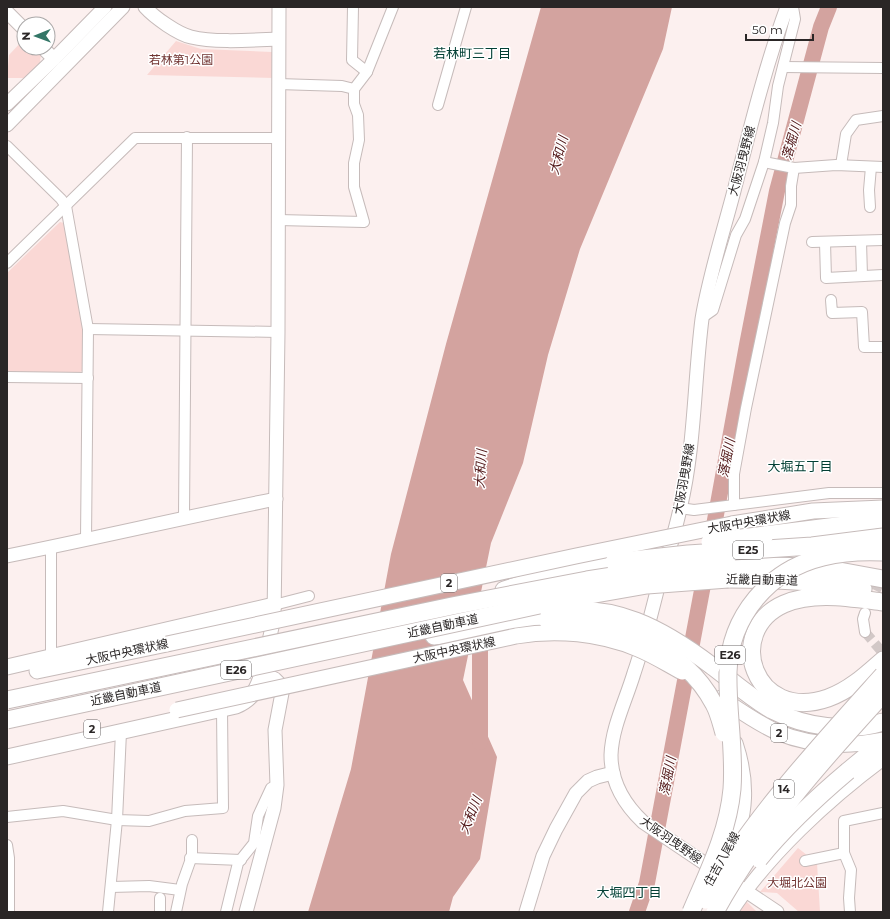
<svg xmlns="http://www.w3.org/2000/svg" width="890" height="919" font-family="Montserrat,'Noto Sans JP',sans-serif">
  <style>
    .green { fill: #fad8d5 }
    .water { fill: #d3a39f }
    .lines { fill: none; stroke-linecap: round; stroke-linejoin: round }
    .river { stroke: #d3a39f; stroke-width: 16 }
    .street-tunnel { stroke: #d2c8c7; stroke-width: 10; stroke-dasharray: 10 5; stroke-linecap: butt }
    .street-casing { stroke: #c6bbba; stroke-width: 12 }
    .secondary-casing { stroke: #c6bbba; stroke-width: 15 }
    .primary-casing { stroke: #c6bbba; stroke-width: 17 }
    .highway-casing { stroke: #c6bbba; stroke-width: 19 }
    .street { stroke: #fff; stroke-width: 10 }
    .secondary { stroke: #fff; stroke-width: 13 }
    .primary { stroke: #fff; stroke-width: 15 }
    .highway { stroke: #fff; stroke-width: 17 }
    .primary-bridge-casing { stroke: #c6bbba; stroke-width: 17; stroke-linecap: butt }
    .highway-bridge-casing { stroke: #c6bbba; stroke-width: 19; stroke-linecap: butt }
    .primary-bridge { stroke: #fff; stroke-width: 15 }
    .highway-bridge { stroke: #fff; stroke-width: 17 }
    .labels { text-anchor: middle; stroke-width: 3; stroke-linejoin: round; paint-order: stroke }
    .shield { fill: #fff; stroke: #6a6767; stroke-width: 1 }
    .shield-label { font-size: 11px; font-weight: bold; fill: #2a2626 }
    .park-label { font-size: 12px; fill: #703331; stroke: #fff }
    .street-label { font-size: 12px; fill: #2a2626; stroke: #fff }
    .neighbourhood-label { font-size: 13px; fill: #034035; stroke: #fff }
    .water-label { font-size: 13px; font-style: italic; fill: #501617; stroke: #fff }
  </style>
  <rect width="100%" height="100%" fill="#fcf0ef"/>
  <g class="green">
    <polygon points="24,39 24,48 35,48 41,54 40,63 25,78 7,78 9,55"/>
    <polygon points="176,41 201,49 272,52 274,78 147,75"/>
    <polygon points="60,222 64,223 83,327 83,370 79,373 7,372 7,273"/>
    <polygon points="798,848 817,863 820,912 799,912 777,893 760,892"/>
    <polygon points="746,901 757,912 739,912"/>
  </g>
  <polygon class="water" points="541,7 672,7 663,49 580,249 548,355 523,463 491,543 463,680 497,757 480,859 453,897 449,912 308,912 351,769 391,554 446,344"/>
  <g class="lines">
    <g class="river">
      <polyline points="711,542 747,345 777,191 821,27 829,7"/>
      <polyline points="480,631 480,742"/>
      <polyline points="637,912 647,883 706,569"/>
    </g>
    <g class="street-tunnel">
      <polyline points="869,604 883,575"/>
      <polyline points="865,632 883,653"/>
    </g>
    <g class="street-casing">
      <g id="street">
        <polyline points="353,7 352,60 367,72"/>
        <polyline points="783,67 883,68"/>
        <polyline points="278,84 342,86 354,89 354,104 358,115 359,140 354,163 354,187 364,222 278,220"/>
        <polyline points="354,89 367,72 393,7"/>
        <polyline points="438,105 466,7"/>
        <polyline points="7,146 61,199 66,206 88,329 86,540"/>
        <polyline points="764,162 794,168 836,165 883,167"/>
        <polyline points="841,165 846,134 856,120 883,116"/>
        <polyline points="870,207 869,190 871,167"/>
        <polyline points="861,241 862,276"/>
        <polyline points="812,242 883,240"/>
        <polyline points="825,242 826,278 883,275"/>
        <polyline points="7,263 135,138 279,138"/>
        <polyline points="831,300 832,313 862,312 864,347 883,347"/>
        <polyline points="703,317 713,310 736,235 745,219 764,162 773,123 778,86 795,19 793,7"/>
        <polyline points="88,329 278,332"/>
        <polyline points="7,377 88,378"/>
        <polyline points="734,505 734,474 746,408 785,223 791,205 791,186 794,168"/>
        <polyline points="680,508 694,510 829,493 883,493"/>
        <polyline points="184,517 187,137"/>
        <polyline points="51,547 51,657"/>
        <polyline points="274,605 309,596"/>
        <polyline points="865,632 863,619 865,613"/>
        <polyline points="7,817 63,811 117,820 149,821 185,811 223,808 222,709"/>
        <polyline points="7,845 9,858 9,912"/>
        <polyline points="190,858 241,860"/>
        <polyline points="805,861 844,853"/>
        <polyline points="111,887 149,886 180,890"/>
        <polyline points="108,912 117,820 121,732"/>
        <polyline points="160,912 160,898"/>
        <polyline points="176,912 182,884 192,856 192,840"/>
        <polyline points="226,912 238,863 254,843 258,816 271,788 277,785"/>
        <polyline points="850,912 849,898 851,870 844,853 844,821 883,813"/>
      </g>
    </g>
    <g class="secondary-casing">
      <g id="secondary">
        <path d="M145 7C155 18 178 34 191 37 215 43 253 40 278 39"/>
        <polyline points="7,12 24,29"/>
        <polyline points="43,48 54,59"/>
        <polyline points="7,104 54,59 105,7"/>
        <polyline points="7,125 123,7"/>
        <path d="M7 556C97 538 186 517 276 499"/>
        <path d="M729 851C749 818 748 779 736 743"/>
        <polyline points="246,912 274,808 277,785 275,730 282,693 280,684 275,679 262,673 274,618 278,332 279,7"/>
        <polyline points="526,912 543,856 556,829 576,793 588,781 597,777 613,773"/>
        <path d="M731 912C768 855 828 800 883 759"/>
        <path d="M777 912 643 822C624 804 611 782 611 755 612 727 626 700 634 673 643 647 650 619 657 591 665 564 674 537 680 509 695 447 694 382 702 319 709 276 723 233 734 191 750 129 765 67 787 7"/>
      </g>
    </g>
    <g class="primary-casing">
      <g id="primary">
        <polyline points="732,524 813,511 883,508"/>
        <polyline points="7,667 274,605"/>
        <polyline points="37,671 167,644"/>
        <path d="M721 698C739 710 757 723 777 732 810 746 848 747 883 740"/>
        <path d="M7 757 236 706C252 699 258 689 262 673"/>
      </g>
    </g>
    <g class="highway-casing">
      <g id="highway">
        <polyline points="765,535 845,525 883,519"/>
        <polyline points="728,565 809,567 834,570 883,579"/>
        <path d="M728 579C774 579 819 581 863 589"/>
        <polyline points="504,590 548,576 614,562"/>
        <path d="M883 602C851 598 814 591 784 604 723 631 754 724 828 698 850 690 866 675 883 660"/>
        <polyline points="434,636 466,633 544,621"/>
        <path d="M712 666C732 681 751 698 772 710 805 727 847 733 883 722"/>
        <polyline points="848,771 883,742"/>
      </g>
    </g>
    <use href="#street" class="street"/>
    <use href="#secondary" class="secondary"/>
    <use href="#primary" class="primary"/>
    <use href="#highway" class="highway"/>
    <g class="primary-bridge-casing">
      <g id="primary-bridge">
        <polyline points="167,644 576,556 732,524"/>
        <path d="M177 710 516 636C556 629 600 633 638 649 653 655 667 664 682 672"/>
      </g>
    </g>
    <g class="highway-bridge-casing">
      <g id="highway-bridge">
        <polyline points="710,542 765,535"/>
        <polyline points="614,562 688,554 812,546 883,537"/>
        <path d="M549 613C613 601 663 629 712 666"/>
        <path d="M548 621C611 620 683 645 714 704 719 713 721 723 724 733"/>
        <polyline points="7,700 452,606 587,580 651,570 683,567 728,565"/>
        <polyline points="7,720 567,599 647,585 728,579"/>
        <path d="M759 859C786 826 816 798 848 771"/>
        <path d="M705 900C753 817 820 745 883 675"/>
        <path d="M691 912C708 872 728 833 732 789 735 750 727 711 728 672 730 616 769 570 823 557 843 552 863 551 883 552"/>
        <path d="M715 912C759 831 821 762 883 694"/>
      </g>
    </g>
    <use href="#primary-bridge" class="primary-bridge"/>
    <use href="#highway-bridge" class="highway-bridge"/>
  </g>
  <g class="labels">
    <g class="shield">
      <rect x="733" y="541" width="30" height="18" rx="3"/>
      <rect x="441" y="574" width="16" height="18" rx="3"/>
      <rect x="715" y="646" width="30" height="18" rx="3"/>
      <rect x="221" y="661" width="30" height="18" rx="3"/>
      <rect x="84" y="720" width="16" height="18" rx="3"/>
      <rect x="771" y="724" width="16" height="18" rx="3"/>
      <rect x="774" y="780" width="20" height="18" rx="3"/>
    </g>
    <g class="shield-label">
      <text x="748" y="554">E25</text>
      <text x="449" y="587">2</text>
      <text x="730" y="659">E26</text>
      <text x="236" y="674">E26</text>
      <text x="92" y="733">2</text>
      <text x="779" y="737">2</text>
      <text x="784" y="793">14</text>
    </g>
    <g class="park-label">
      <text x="181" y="64">若林第1公園</text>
      <text x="797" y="887">大堀北公園</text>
    </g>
    <g class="street-label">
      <text transform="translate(742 161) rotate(-75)" y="4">大阪羽曳野線</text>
      <text transform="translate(684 479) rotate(-80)" y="4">大阪羽曳野線</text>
      <text transform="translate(749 522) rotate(-10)" y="4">大阪中央環状線</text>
      <text transform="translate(762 580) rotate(1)" y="4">近畿自動車道</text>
      <text transform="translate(443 626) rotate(-12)" y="4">近畿自動車道</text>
      <text transform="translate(454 650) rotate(-12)" y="4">大阪中央環状線</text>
      <text transform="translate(127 652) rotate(-12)" y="4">大阪中央環状線</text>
      <text transform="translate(126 694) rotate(-12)" y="4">近畿自動車道</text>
      <text transform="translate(671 840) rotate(35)" y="4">大阪羽曳野線</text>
      <text transform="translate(722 859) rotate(-61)" y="4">住吉八尾線</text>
    </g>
    <g class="neighbourhood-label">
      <text x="472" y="58">若林町三丁目</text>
      <text x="800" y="471">大堀五丁目</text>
      <text x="629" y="897">大堀四丁目</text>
    </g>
    <g class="water-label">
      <text transform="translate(791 141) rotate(-74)" y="5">落堀川</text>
      <text transform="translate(558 155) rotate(-75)" y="5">大和川</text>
      <text transform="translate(726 458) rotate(-79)" y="5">落堀川</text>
      <text transform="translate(480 469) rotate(-86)" y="5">大和川</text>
      <text transform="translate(667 776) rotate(-79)" y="5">落堀川</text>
      <text transform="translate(470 815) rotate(-68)" y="5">大和川</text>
    </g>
  </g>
  <rect width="890" height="919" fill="none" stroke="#2a2626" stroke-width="16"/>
  <g transform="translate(36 36) rotate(269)"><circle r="19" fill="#ffffff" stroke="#aaa8a8"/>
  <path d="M0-3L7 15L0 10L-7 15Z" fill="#337667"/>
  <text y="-6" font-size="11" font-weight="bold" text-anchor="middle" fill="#2a2626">N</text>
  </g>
  <path d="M746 34v6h67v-6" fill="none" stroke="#2a2626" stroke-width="2"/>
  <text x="752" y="34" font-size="12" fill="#2a2626" stroke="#ffffff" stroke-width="3" paint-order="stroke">50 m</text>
</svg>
